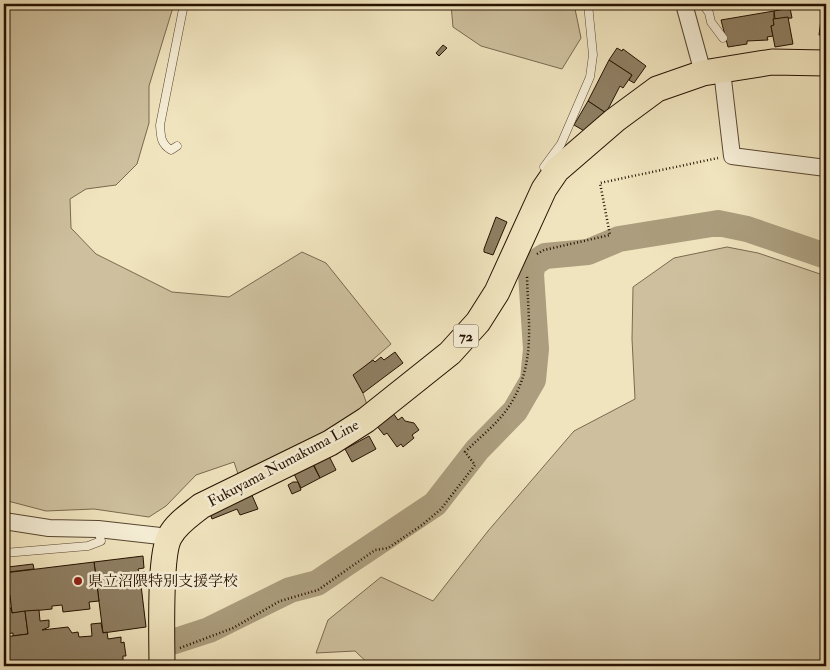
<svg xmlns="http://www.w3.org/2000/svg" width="830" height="670" font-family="'IM FELL Double Pica','Noto Serif JP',serif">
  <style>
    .green { fill: #cec09e; stroke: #7a694f }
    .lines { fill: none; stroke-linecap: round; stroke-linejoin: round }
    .river { stroke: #ab9d7d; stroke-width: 26 }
    .building { fill: #8f7f63; stroke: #261200 }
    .service-casing { stroke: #584630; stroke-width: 9 }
    .minor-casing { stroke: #584630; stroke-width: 18 }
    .primary-casing { stroke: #261200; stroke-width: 27 }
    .path { stroke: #261200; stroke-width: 2.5; stroke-dasharray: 1 2.5; stroke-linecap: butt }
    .service { stroke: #f5edd5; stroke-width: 8 }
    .minor { stroke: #f5edd5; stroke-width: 16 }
    .primary { stroke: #f0e4be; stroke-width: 25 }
    .poi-dot { fill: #8f2418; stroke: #f5edd5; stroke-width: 2 }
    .labels { text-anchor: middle; stroke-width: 5; stroke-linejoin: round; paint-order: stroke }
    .shield { fill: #f5edd5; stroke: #645440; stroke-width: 1 }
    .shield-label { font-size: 14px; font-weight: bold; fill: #261200 }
    .street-label { font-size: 15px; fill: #261200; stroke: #f5edd5 }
    .poi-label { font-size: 15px; fill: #261200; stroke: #f5edd5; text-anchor: start }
  </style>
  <rect width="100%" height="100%" fill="#f0e4be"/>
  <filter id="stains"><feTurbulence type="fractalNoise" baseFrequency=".004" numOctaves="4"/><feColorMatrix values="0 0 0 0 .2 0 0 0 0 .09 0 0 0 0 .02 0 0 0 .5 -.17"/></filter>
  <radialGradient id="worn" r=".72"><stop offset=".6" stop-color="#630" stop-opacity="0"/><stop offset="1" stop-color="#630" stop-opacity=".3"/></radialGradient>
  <g class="green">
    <polygon points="4,4 174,4 149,86 149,123 137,164 116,185 86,189 70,199 71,228 96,254 172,292 229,297 302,252 326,263 391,344 356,374 369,410 240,480 234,462 196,475 166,506 149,517 94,509 46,511 4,500"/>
    <polygon points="451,4 574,4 581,38 562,69 481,46 453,27"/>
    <polygon points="727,247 758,253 826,276 826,666 371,666 355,651 316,653 328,620 381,577 433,601 488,531 574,431 635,399 632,339 633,287 674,258"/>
  </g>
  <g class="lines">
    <polyline class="river" points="172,642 209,630 290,590 317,583 435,504 477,450 515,411 533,380 536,349 531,274 533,264 545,256 588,252 619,239 718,223 747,229 826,256"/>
  </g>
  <g class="building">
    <polygon points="790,8 792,18 775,19 774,11"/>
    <polygon points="774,11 774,25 771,26 773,36 767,37 768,40 747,41 747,44 728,47 721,20"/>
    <polygon points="822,12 826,13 826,36 819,35"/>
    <polygon points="788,17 793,44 775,47 771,26 774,25 773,19"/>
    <polygon points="443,45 447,48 439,56 436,53"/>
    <polygon points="617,48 622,51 623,49 646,66 634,83 629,80 632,75 609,60"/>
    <polygon points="609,60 632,75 623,88 620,86 606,113 588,101"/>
    <polygon points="588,101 606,113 586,132 574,125"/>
    <polygon points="496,217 507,222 493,255 484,252 484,249"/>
    <polygon points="395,352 403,363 363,393 353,375 373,360 375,362 381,357 384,360"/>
    <polygon points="393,413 398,420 402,417 405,421 414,423 419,430 412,435 414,438 403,447 401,444 397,447 387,433 384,435 376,425"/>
    <polygon points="369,436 376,449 352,462 345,449"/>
    <polygon points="328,454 336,470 320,478 312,461"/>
    <polygon points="311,461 320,478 301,488 292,470"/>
    <polygon points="293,482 298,482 301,490 292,494 288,485"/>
    <polygon points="251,493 258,509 240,515 237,509 212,519 209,510"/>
    <polygon points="143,556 144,568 138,569 139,573 145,572 147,585 141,585 146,627 103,633 94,562"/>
    <polygon points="94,562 99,601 89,602 90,609 63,612 62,605 52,606 52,609 12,613 10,595 8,595 7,590 4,591 4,573"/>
    <polygon points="33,564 34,569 8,572 8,567"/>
    <polygon points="11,608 12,613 25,611 28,634 13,636 13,633 4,634 4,609"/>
    <polygon points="39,610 40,621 49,620 49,627 42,630 68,627 72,633 78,632 79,637 92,636 91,624 101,623 103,633 107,632 108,639 121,637 121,643 124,642 126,656 123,656 123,661 104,666 4,666 4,637 28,634 25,611"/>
  </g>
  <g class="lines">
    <g class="service-casing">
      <g id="service">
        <polyline points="703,4 709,13 711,22 723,38"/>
        <path d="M177 146 171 150C160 143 161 136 160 125L184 4"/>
        <polyline points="544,167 561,144 590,77 593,55 588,4"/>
        <polyline points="4,553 88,546 101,541 98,529"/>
      </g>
    </g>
    <g class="minor-casing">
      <g id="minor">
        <polyline points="684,4 703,73"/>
        <polyline points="722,71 732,156 826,168"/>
        <polyline points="4,521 49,528 98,529 169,537"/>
      </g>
    </g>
    <g class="primary-casing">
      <path id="primary" d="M162 666C162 640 159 554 170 536 177 523 190 515 201 506L330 443 366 420 450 353 478 322 497 292 544 189 557 170 615 120 657 89 703 73 772 62 826 63"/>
    </g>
    <g class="path">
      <polyline points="537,254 544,250 610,235 600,183 718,158"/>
      <path d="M180 648 233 628 280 601 318 590 375 550 388 548 422 525 441 509 475 465 465 452C479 438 497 424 508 408 537 364 528 324 527 275"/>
    </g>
    <use href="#service" class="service"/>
    <use href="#minor" class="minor"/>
    <use href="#primary" class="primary"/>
  </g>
  <circle class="poi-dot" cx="78" cy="581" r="5"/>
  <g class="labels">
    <rect class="shield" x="453.5" y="324.5" width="25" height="23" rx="4"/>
    <g class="shield-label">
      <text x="466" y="341">72</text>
    </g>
    <g class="street-label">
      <text transform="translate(283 463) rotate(-28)" y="5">Fukuyama Numakuma Line</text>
    </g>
    <g class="poi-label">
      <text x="88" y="586">県立沼隈特別支援学校</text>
    </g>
  </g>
  <rect width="830" height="670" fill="none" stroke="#f0e4be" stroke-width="20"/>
  <rect x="5" y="5" width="820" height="660" fill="none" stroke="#261200" stroke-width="2.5"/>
  <rect x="10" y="10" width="810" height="650" fill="none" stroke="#261200"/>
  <rect width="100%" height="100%" filter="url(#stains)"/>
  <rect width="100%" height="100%" fill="url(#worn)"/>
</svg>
